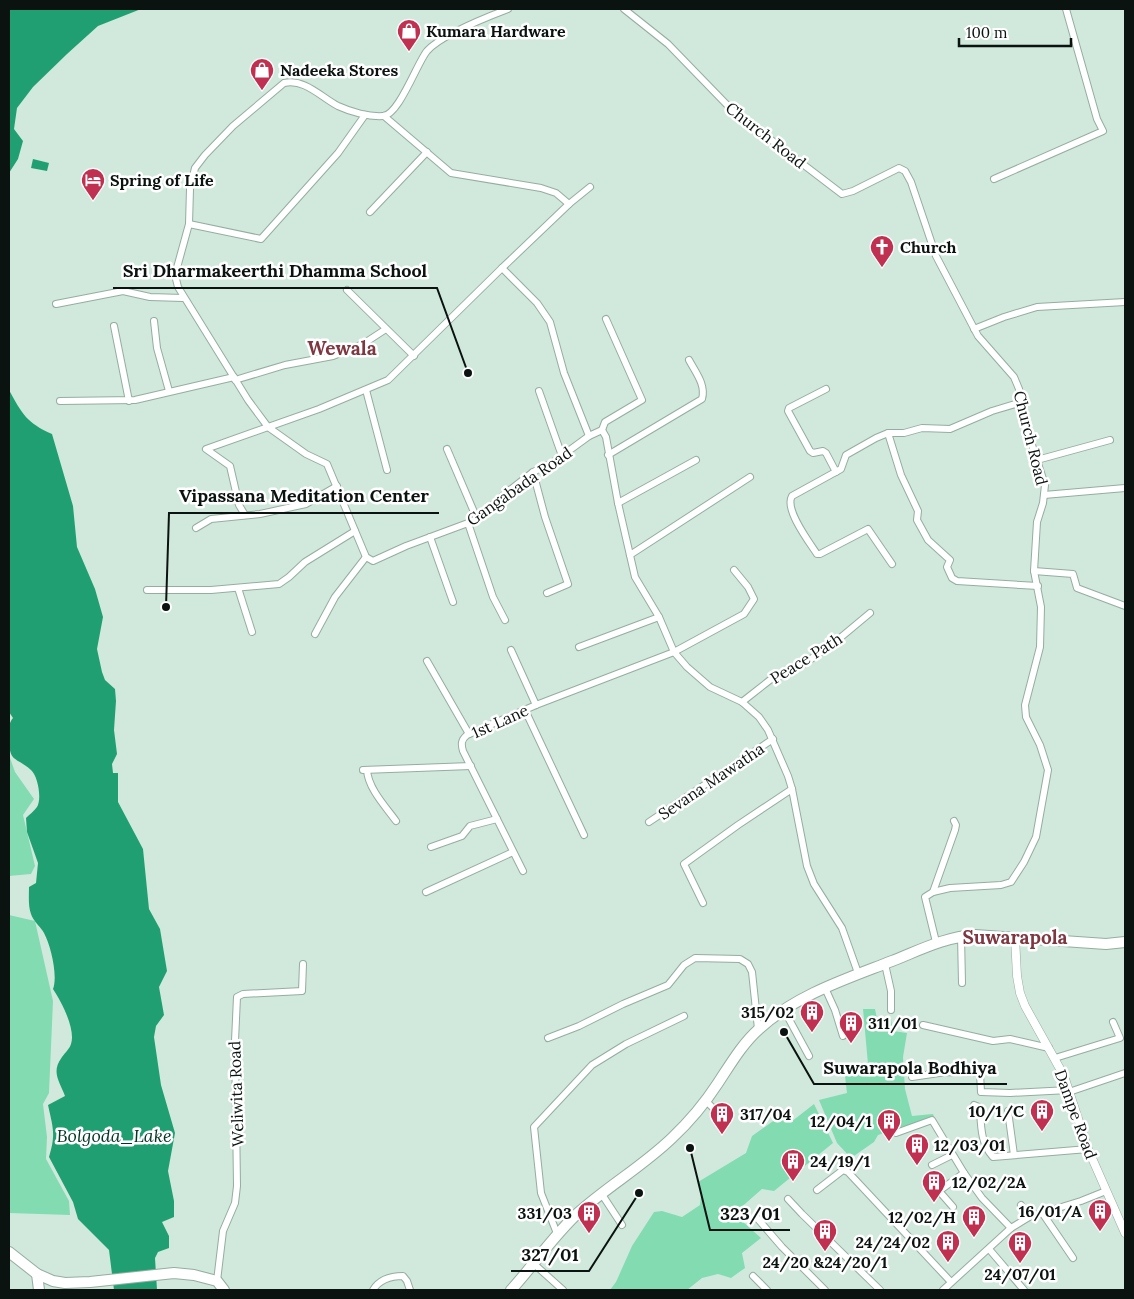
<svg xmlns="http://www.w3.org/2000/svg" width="1134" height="1299" font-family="Lora,serif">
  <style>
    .green { fill: #83dbb2 }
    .water { fill: #20a072 }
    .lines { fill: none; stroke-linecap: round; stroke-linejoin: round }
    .minor-casing { stroke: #95ada1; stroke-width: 8 }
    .tertiary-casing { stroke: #95ada1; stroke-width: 9 }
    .primary-casing { stroke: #95ada1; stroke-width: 12 }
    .minor { stroke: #fff; stroke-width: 6 }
    .tertiary { stroke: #fff; stroke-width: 8 }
    .primary { stroke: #fff; stroke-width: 10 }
    .labels { text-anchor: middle; stroke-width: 5; stroke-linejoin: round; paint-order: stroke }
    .poi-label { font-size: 16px; font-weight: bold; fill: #0a130f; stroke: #fff; text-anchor: start }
    .street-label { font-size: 16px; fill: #0a130f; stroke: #fff }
    .water-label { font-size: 18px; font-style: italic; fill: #003522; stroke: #fff }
    .quarter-label { font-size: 19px; font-weight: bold; fill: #7e3741; stroke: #fff }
    .leader { fill: none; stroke: #0a130f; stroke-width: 2 }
    .callout-dot { fill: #0a130f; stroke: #fff; stroke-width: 2 }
    .callout-label { font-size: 18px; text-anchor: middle; font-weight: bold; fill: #0a130f; stroke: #fff; stroke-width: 5; stroke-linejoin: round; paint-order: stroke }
  </style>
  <rect width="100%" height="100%" fill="#d0e9dc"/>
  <g class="green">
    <polygon points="9,755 15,772 34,799 23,815 35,866 31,874 9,876"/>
    <polygon points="9,915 35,921 53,1001 49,1093 43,1104 47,1137 46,1159 69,1201 70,1215 9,1213"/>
    <polygon points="863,1009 875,1009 877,1019 891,1019 893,1031 907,1033 903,1057 905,1089 912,1116 933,1114 934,1117 878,1135 874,1142 851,1158 837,1143 819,1100 847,1093 844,1068 868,1064"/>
    <polygon points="814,1104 833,1143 774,1191 762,1189 738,1210 742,1221 761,1238 742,1253 745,1268 731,1278 718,1274 702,1278 687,1290 610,1290 616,1282 632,1246 654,1212 662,1211 682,1217 700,1205 701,1194 698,1182 746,1153 752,1136 776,1119 791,1122"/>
  </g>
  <g class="water">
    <polygon points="9,9 141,9 98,26 67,54 33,87 17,108 14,129 23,141 18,159 9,173"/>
    <polygon points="33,159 49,163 47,171 31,168"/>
    <path d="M9 390C22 414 27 423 52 434L73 506 77 547 95 589 103 617 97 649 102 672 105 680 115 689 116 701 114 730 117 754 112 764 113 773H118V802L143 849 149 909 160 929 167 971 159 987 164 1015 156 1026 154 1037 161 1085 175 1133 168 1171 174 1201V1217L162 1222 169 1236V1248L158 1252 155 1258 157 1290H114L109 1250 78 1219 73 1202 49 1157C56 1134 53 1128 48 1105L65 1096C59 1080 51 1072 62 1057 65 1053 70 1048 71 1044 76 1029 61 1001 53 989 58 976 51 946 44 933 41 927 33 921 31 914 28 906 29 895 29 887L36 883 38 863 27 832 26 818C29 815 34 811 37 807 42 799 38 776 31 770 15 756 9 763 9 737 9 729 8 724 13 718L9 712Z"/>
  </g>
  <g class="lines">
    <g class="minor-casing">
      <g id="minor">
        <path d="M508 9C487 17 441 35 427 51 417 63 399 115 383 116 369 117 351 112 338 106 321 97 304 78 284 83L233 126 205 155 195 168 190 189 189 224 175 275 178 287 248 400 268 427 306 454 327 464 366 557 373 561 406 546 468 523 477 519 506 493 533 472 552 463 589 436 602 430 606 437 618 503 635 577 659 617 674 652 687 667 710 687 742 702 759 717 768 730 788 776 792 789 807 866 814 884 842 928 858 973"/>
        <polyline points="624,9 668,44 732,110 842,194 853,191 899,168 905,171 911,182 936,256 978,336 1014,377 1019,389 1031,442 1045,485 1043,503 1037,522 1034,571 1041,607 1040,647 1025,705 1026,717 1040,745 1048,770 1036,837 1024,862 1011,882 1001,885 950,888 933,892 925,897 936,942"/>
        <polyline points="384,116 451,173 541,188 556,193 569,204"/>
        <polyline points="994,179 1103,131 1097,119 1066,9"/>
        <polyline points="370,212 427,152"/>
        <polyline points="189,224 261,239 338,153 365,115"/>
        <polyline points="502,268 569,204 590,187"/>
        <polyline points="347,290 414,356"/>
        <polyline points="56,304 123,291 150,297 183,298"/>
        <polyline points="154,321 157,348 169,391"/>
        <polyline points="114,326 129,401"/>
        <polyline points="974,329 1004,317 1037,307 1125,302"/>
        <polyline points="235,380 285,365 333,356 363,344 386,329"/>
        <polyline points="826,389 789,408 788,411 810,451 813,453 823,451 826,453 836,472"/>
        <polyline points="366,390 387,470"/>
        <polyline points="539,391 562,456"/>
        <polyline points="60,401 135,400 234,377"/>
        <polyline points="602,430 605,422 642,400 606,319"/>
        <polyline points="888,433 901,475 918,511 917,520 928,540 950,560 947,567 952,578 957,581 1038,586"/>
        <polyline points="447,449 477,519"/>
        <path d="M608 455 702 399C706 385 696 373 689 360"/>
        <polyline points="1037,460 1110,440"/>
        <polyline points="533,472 545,517 568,584 547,593"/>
        <polyline points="1044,495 1125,488"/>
        <polyline points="618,503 696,460"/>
        <polyline points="245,515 239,505 230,466 206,449 319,409 388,380 502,268 537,303 550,322 564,373 589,436"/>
        <polyline points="468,523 493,597 505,620"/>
        <polyline points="196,528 211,519 260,514 306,504 337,486"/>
        <polyline points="430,537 453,602"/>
        <polyline points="630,555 750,477"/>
        <path d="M892 564 868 529 820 554H817C809 542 784 509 792 496L841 469 846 455 876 438 888 433H904L922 428 950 429 992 411 1022 402"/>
        <polyline points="1034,571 1073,574 1077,588 1125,606"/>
        <polyline points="238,588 252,632"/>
        <polyline points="147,590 211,590 279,584 289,577 305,562 355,531"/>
        <polyline points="315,634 335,597 366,557"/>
        <polyline points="579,647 659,617"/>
        <polyline points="511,650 536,705"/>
        <polyline points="427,661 469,734"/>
        <polyline points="742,702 770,680 787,674 811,659 840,638 870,613"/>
        <polyline points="525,710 584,835"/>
        <polyline points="363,770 471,766"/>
        <path d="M367 770C368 788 385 806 396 821"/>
        <polyline points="649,822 773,739"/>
        <polyline points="431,847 462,836 470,826 497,819"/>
        <path d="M523 871 463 751C461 744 461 740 467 735L536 705 674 652 744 614 754 599 748 587 734 570"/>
        <polyline points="426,892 513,852"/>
        <polyline points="933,892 955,830 956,825 954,821"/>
        <polyline points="703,903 684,864 738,825 792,789"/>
        <polyline points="961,936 962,983"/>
        <polyline points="885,964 891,991 891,1010"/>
        <polyline points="825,988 835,1010 843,1036"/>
        <polyline points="784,1010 809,1056"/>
        <polyline points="923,1025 993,1041 1010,1039 1049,1048"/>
        <polyline points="548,1038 579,1026 623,1004 668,985 684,965 695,958 740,959 748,964 752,972 758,1029"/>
        <polyline points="1055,1058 1120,1038 1113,1022"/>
        <polyline points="912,1077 946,1072 980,1073 981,1092 1010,1093 1069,1090"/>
        <polyline points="1069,1092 1125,1073"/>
        <polyline points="705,1100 724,1119"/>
        <path d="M974 1105 979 1107 980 1110C981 1127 981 1144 993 1157L1088 1149"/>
        <polyline points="1008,1111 1014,1155"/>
        <polyline points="896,1133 932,1120 964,1173 982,1198 1011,1228"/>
        <polyline points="932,1165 952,1155"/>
        <polyline points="817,1190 843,1170 848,1172 951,1282"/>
        <polyline points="601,1193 622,1225"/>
        <polyline points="788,1199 802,1214 880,1290"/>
        <polyline points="1021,1205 1029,1217"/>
        <polyline points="953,1207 939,1191 964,1173"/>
        <polyline points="1043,1214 1073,1258"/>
        <polyline points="757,1218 782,1247 825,1290"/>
        <polyline points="558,1236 541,1193 534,1127 592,1065 626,1044 684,1016"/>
        <polyline points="989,1249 1024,1290"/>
        <polyline points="534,1264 563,1290"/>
        <polyline points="753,1276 767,1290"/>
        <polyline points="217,1281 223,1231 235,1203 237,1186 235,1041 237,997 243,994 302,991 303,964"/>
        <path d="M373 1290C379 1280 391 1276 403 1276L407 1281 410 1290"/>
        <polyline points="943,1290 1011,1228 1029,1217 1081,1201 1106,1191"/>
      </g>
    </g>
    <g class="tertiary-casing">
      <polyline id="tertiary" points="1015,937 1017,976 1020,993 1025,1006 1064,1076 1088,1149 1125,1233"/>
    </g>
    <g class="primary-casing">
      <g id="primary">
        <polyline points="9,1252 37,1274 53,1281 65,1283 90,1282 174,1273 194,1275 217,1281 224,1290"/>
        <polyline points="37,1274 39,1290"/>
        <path d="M511 1290C533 1266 554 1235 578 1213 608 1186 643 1166 672 1138 689 1122 705 1103 718 1083 730 1065 742 1044 759 1029 796 995 846 979 892 961 920 950 945 937 975 935L1106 944 1125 942"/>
      </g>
    </g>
    <use href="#minor" class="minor"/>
    <use href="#tertiary" class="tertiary"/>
    <use href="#primary" class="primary"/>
  </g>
  <defs>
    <g id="shop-pin" transform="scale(1.25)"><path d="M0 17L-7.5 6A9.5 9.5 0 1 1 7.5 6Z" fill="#c03051" stroke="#fff"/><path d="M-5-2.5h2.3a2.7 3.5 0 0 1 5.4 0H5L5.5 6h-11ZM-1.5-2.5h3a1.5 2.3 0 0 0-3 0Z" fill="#fff"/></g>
    <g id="hotel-pin" transform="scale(1.25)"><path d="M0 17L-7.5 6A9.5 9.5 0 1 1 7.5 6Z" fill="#c03051" stroke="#fff"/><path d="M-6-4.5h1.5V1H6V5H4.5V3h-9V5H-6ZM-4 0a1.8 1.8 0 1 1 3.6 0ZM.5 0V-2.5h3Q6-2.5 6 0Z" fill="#fff"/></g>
    <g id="church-pin" transform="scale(1.25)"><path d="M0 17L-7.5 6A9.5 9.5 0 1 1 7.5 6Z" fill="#c03051" stroke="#fff"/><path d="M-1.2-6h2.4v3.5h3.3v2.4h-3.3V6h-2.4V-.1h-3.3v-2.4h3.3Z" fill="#fff"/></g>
    <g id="building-pin" transform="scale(1.25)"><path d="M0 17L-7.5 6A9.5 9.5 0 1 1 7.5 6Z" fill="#c03051" stroke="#fff"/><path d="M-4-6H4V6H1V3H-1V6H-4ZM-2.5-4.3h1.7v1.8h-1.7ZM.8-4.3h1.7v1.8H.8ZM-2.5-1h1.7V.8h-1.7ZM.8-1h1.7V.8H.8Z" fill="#fff"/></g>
  </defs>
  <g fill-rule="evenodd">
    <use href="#shop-pin" x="409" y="31"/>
    <use href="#shop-pin" x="262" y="70"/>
    <use href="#hotel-pin" x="93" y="180"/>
    <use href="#church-pin" x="882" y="247"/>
    <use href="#building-pin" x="812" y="1012"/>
    <use href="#building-pin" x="851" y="1023"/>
    <use href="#building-pin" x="1042" y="1111"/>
    <use href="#building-pin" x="722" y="1114"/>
    <use href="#building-pin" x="889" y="1121"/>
    <use href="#building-pin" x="917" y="1145"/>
    <use href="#building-pin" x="793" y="1161"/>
    <use href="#building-pin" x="934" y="1182"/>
    <use href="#building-pin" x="1100" y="1211"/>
    <use href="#building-pin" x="589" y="1213"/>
    <use href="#building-pin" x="974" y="1217"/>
    <use href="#building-pin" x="825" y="1231"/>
    <use href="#building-pin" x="948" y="1242"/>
    <use href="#building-pin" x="1020" y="1243"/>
  </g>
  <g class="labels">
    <g class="poi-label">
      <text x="426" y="37">Kumara Hardware</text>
      <text x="280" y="76">Nadeeka Stores</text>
      <text x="110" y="186">Spring of Life</text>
      <text x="900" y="253">Church</text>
      <text x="794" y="1018" text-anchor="end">315/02</text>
      <text x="868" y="1029">311/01</text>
      <text x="1024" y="1117" text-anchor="end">10/1/C</text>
      <text x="740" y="1120">317/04</text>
      <text x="872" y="1127" text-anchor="end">12/04/1</text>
      <text x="934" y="1151">12/03/01</text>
      <text x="810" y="1167">24/19/1</text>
      <text x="952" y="1188">12/02/2A</text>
      <text x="1082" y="1217" text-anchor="end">16/01/A</text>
      <text x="572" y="1219" text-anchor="end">331/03</text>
      <text x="956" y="1223" text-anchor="end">12/02/H</text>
      <text x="930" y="1248" text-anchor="end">24/24/02</text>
      <text x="825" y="1268" text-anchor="middle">24/20 &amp;24/20/1</text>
      <text x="1020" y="1280" text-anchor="middle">24/07/01</text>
    </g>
    <g class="street-label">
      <text transform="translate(766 135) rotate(38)" y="6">Church Road</text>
      <text transform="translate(1031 438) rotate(76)" y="6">Church Road</text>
      <text transform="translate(519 486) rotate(-35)" y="6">Gangabada Road</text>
      <text transform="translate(806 658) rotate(-32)" y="6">Peace Path</text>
      <text transform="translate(500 721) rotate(-24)" y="6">1st Lane</text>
      <text transform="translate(711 781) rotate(-34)" y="6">Sevana Mawatha</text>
      <text transform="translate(236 1094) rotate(-92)" y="6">Weliwita Road</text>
      <text transform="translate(1076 1114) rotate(70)" y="6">Dampe Road</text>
    </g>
    <g class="water-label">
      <text x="114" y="1142">Bolgoda_Lake</text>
    </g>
    <g class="quarter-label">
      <text x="342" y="355">Wewala</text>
      <text x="1015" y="944">Suwarapola</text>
    </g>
  </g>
  <path class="leader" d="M468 373L437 288H113M166 607L169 513H439M784 1032L814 1084H1007M690 1148L710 1230H790M639 1193L589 1271H511"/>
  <g class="callout-dot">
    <circle cx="468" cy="373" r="5"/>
    <circle cx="166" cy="607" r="5"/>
    <circle cx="784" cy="1032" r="5"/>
    <circle cx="690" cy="1148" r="5"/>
    <circle cx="639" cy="1193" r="5"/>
  </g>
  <g class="callout-label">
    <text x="275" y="277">Sri Dharmakeerthi Dhamma School</text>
    <text x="304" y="502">Vipassana Meditation Center</text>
    <text x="910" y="1074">Suwarapola Bodhiya</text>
    <text x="750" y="1220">323/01</text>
    <text x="550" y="1261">327/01</text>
  </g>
  <rect width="1134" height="1299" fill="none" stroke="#0a130f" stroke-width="20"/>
  <path d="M959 38v8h112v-8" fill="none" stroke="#0a130f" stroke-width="2.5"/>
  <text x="966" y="38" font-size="15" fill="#0a130f" stroke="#ffffff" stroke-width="4" paint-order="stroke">100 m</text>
</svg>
